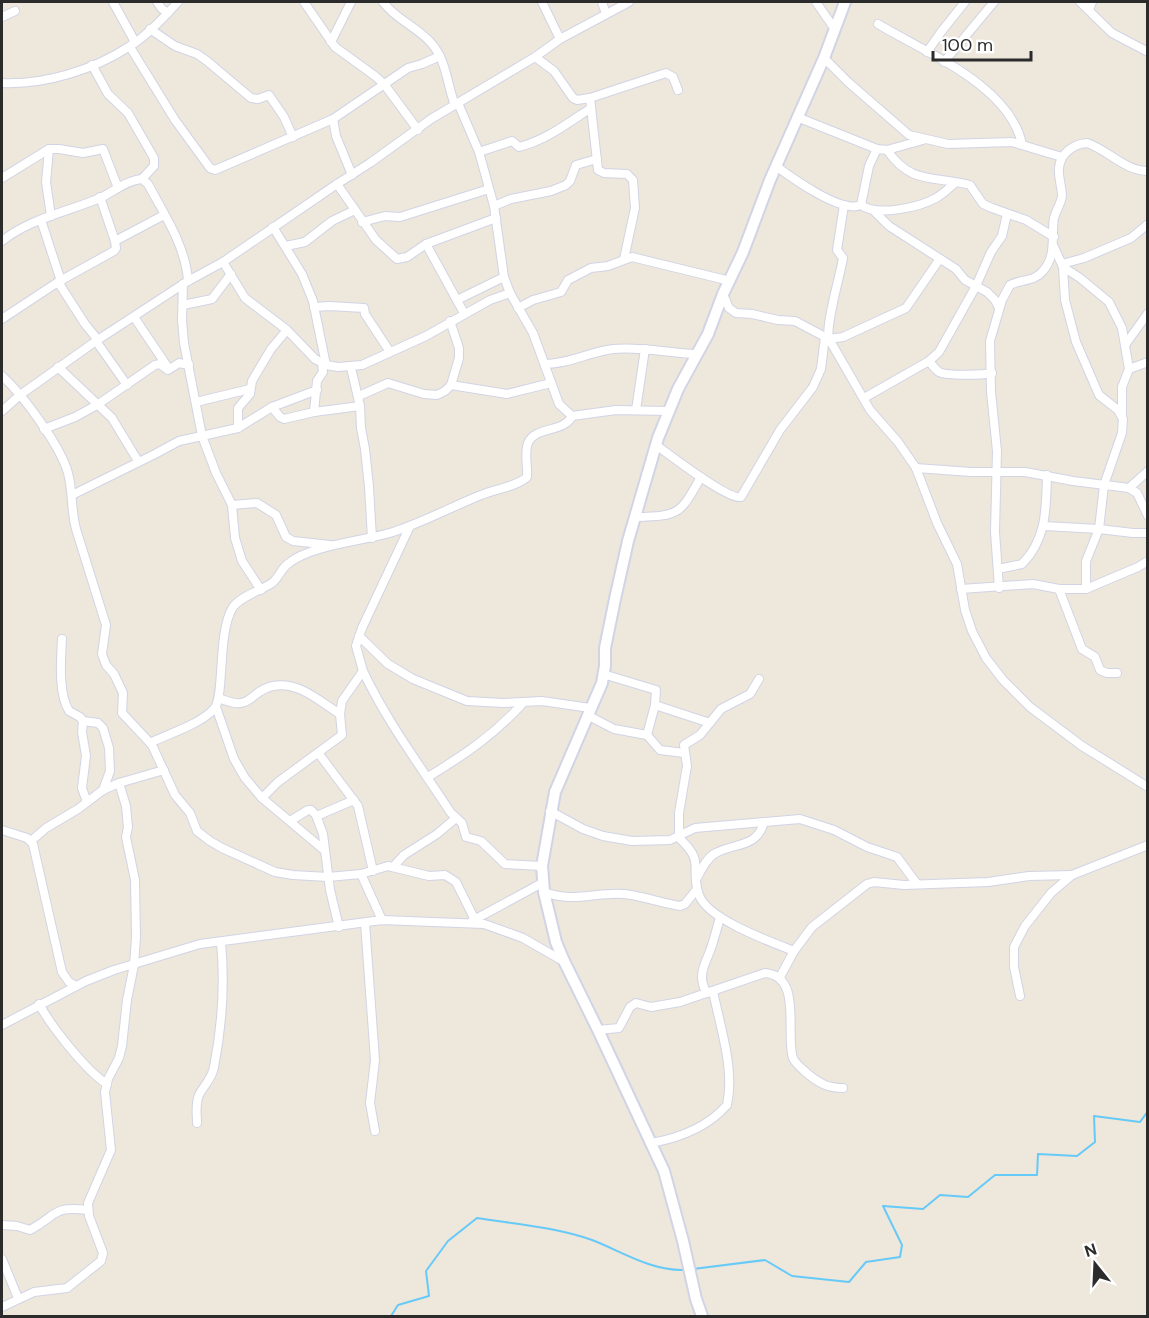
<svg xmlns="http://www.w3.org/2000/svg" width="1149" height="1318" font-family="'DM Sans',sans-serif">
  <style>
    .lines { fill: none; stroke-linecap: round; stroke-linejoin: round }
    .stream { stroke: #66caf8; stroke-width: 2 }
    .street-casing { stroke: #d1d4e5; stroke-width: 10 }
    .secondary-casing { stroke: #d1d4e5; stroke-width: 14 }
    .street { stroke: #fff; stroke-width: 8 }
    .secondary { stroke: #fff; stroke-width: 10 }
  </style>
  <rect width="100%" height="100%" fill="#eee7dc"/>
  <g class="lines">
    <g class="stream">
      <polyline points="693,1269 765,1260 792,1276 849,1282 866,1262 900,1257 902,1245 883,1206 923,1209 940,1195 968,1197 995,1175 1037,1175 1038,1154 1077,1156 1095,1142 1094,1116 1140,1122 1148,1111"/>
      <path d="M391 1316 398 1305 429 1296 426 1271 448 1241 477 1218C515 1224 555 1227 592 1240 621 1251 651 1271 684 1270"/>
    </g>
    <g class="street-casing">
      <g id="street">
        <polyline points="113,2 135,42"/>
        <polyline points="157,2 162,9 168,13"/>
        <polyline points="304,2 335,47 375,76 384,84 418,130"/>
        <path d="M383 2C396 20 418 27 432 44 447 62 447 85 455 105"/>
        <polyline points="542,2 560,39"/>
        <polyline points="602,2 606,14"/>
        <polyline points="816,2 834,28"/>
        <polyline points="1080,2 1112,33 1148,52"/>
        <polyline points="1089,10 1092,2"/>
        <polyline points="2,17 15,11"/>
        <path d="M878 24C926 53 1009 85 1022 144"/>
        <polyline points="150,29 175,46 197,54 207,61 251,98 258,99 269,95 284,117 293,137"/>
        <polyline points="331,42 351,2"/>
        <polyline points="130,47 175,120 210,168 215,170 333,119"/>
        <polyline points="927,52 941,32 965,2"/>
        <polyline points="535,57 554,71 573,98 577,100 590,98 666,73 673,77 678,90"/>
        <polyline points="824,58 848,82 909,135 948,144 1012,142 1062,157"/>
        <polyline points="944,62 994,2"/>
        <polyline points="92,65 108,94 128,113 154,158 154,166 142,179"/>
        <path d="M2 83C44 85 94 70 130 46 148 35 164 17 178 2"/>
        <polyline points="590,98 598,170 604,173 627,174 633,180 635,208 624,259"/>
        <polyline points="458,103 479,152 494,206 504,277 510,293 533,333 559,404 572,416 616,410 669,411"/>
        <polyline points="797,117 877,149 887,150 923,140"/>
        <polyline points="49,149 46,182 51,216"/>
        <path d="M887 150C912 186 934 175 970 185L983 204 992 208 1026 220 1054 237"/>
        <path d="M479 152 512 141 519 147C546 140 568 123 591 108"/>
        <path d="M776 166C792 178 842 214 861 205L869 166 877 149"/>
        <polyline points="352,175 336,136 333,119 408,68 422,64 440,56"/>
        <polyline points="2,178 49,149 59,149 83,153 103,149 118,188"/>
        <polyline points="337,184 376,240 397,259 407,257 426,244 496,218"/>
        <path d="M844 205 837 250 843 258C840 277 825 325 829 339L843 337 906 308 939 260"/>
        <path d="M861 205C877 217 920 207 936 198 943 194 949 188 955 183"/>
        <polyline points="494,206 511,199 551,191 566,185 570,181 576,165 597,159"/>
        <polyline points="875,212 889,226 956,269 965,280 987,292 995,300 999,308"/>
        <polyline points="41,220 61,281"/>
        <polyline points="362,222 385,216 400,217 489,189"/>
        <polyline points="273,227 302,274 313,301 326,365"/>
        <path d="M2 241C29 219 67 212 100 198 113 192 127 180 142 179L148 184C164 214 186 247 188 281"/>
        <polyline points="115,241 164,215"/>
        <polyline points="426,244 464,313"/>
        <polyline points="286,246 305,242 332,221 355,210"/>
        <polyline points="1054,247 1063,267 1065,300 1076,342 1099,395 1118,410 1123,419 1122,433 1104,485 1099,529 1086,561 1086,589"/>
        <polyline points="223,262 245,298 287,330 315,359 326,365 338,367 362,365 426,336 490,300 510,293"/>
        <polyline points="1062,264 1084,258 1131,238 1148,224"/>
        <polyline points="1063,267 1080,278 1109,302 1122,328 1129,369 1122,387 1122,414"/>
        <polyline points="58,282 85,324 98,340"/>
        <polyline points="183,284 182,320 184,343 202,436 216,473 232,505 235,538 242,561 261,590"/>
        <polyline points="723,294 729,308 736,313 752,314 778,320 795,321 829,339 870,410 898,442 916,468 937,523 957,564 965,610 972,631 986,658 1003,680 1030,707 1082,746 1148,787"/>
        <polyline points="457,300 504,277"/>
        <polyline points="183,305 212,299 231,274"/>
        <polyline points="314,307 329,306 364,308 365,314 390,352"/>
        <polyline points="518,308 533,300 561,292 568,280 591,268 608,266 632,257 730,281"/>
        <polyline points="134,317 167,366"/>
        <polyline points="2,319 58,282 114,251 116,248 115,241 100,197"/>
        <polyline points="96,341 127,385"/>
        <polyline points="1125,345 1148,313"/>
        <path d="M929 361C932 365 935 369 939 372 947 376 983 375 992 373"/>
        <path d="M545 364C569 364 589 352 613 349 640 346 668 353 696 354"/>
        <polyline points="58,367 112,418 138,461"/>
        <polyline points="351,368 360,406 361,428 365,449 369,487 372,538"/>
        <polyline points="1129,369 1148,362"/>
        <path d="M2 376C23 395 60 445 68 473 73 492 71 511 76 529L106 625 102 654 106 665 114 674 123 693 122 713 152 745 175 795 190 813 197 831 210 841 222 848 275 872 293 875 328 877 361 874 388 866 429 876 445 875 456 882 475 920"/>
        <polyline points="451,385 507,394 551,383"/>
        <polyline points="359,396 388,383 424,394 437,395 445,391 451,385 459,358 459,348 450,321"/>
        <polyline points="864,398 929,361 939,352 976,286 991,252 1002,236 1007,214"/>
        <polyline points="196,402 250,389"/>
        <polyline points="272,407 280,417 284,419 314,412 360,406"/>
        <polyline points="636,410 645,349"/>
        <polyline points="2,411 20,395 96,341 188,281 223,262 337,184 370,163 431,119 535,57 560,39 629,2"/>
        <polyline points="314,412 317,381 323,372 322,363"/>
        <polyline points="238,428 238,408 250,394 252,381 271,349 287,330"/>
        <polyline points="44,429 75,417 97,405 155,365 160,364 168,370 179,363 189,365"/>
        <path d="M656 445C670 455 728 500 741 497L780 430 813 387 821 369 825 337"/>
        <polyline points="916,468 971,472 1025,472 1073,481 1129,488 1137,493 1148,516"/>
        <polyline points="1129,488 1148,471"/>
        <polyline points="72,495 155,454 179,441 238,428 272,407 317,390"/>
        <polyline points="232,505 257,503 276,515 286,537 293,541 330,545"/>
        <path d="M636 517C680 516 680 514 701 477"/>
        <polyline points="1044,526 1099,529 1133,533 1148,533"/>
        <path d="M998 569 1022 564C1047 539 1046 508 1047 475"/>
        <path d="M999 588 995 532 997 451 991 392 990 341 1002 300 1010 285C1021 279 1034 282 1043 271 1057 255 1051 236 1054 218 1056 210 1061 204 1062 196 1062 187 1058 177 1059 168 1060 154 1073 144 1087 143 1108 150 1125 171 1148 171"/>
        <polyline points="961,589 1033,584 1059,589 1086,589 1138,567 1148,561"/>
        <polyline points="1059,589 1082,649 1095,657 1100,670 1107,673 1117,673"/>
        <polyline points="359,636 388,664 413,679 467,701 503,703 542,701 590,708"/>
        <path d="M62 639C61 660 58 693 69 711L80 717 83 721 82 732 86 756 82 788 87 802"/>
        <path d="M363 671C387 722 421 767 451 813L462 823 466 837 481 841 505 864 542 866"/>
        <polyline points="603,674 656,690 655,705 647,735"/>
        <path d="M219 698C253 713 248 691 273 686 299 681 320 702 340 714"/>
        <polyline points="655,705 710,723"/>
        <polyline points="216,707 234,759 245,778 262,798 324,850"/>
        <polyline points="587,715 614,729 647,735 660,750 684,753"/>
        <polyline points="83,721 98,723 103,728 109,748 110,771 103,790"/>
        <path d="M150 743C170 733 199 725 214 709 225 697 217 632 233 607 241 596 260 591 272 583 279 578 281 568 289 563 311 545 364 541 393 532 424 522 451 507 481 495 495 489 516 487 527 477 528 466 524 453 528 443 535 426 564 433 572 416"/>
        <polyline points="319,754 358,806 373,871"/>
        <path d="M428 777C464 755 494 735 523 703"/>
        <polyline points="262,798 278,782 342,735 340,714 342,701 363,671 356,646 362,628 410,526"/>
        <polyline points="550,811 583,829 603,836 632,841 670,840 695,828 800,819 834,830 867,847 897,857 917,884"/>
        <polyline points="316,815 323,834 330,890 339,927"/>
        <polyline points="290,821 308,810 311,810 316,815 319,815 354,800"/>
        <polyline points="2,830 27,838 33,844 62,972 69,982 76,986"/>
        <polyline points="679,836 679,813 687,766 684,745 700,735 721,709 750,694 759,679"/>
        <path d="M678 837C707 863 689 867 699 895 707 919 771 942 794 951"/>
        <polyline points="31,841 46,828 78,809 103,790 119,783 164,770"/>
        <polyline points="393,867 404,855 437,834 456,818"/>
        <polyline points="361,874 382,920"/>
        <path d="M697 878C701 870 706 859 714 854 734 842 757 849 764 822"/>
        <path d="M544 892C574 903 593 892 624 894 643 896 661 903 680 906L685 904 697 889"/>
        <polyline points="472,921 542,883"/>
        <polyline points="365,923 375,1060 370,1103 375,1131"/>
        <polyline points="780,977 794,951 812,927 867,884 874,882 904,885 988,882 1029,876 1072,875"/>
        <path d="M707 993C697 977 704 966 710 951 714 940 717 928 720 917"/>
        <polyline points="1020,996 1014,967 1014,947 1025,926 1051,893 1072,875 1148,845"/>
        <path d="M39 1004C51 1026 86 1071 107 1084"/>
        <polyline points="2,1025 86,981 114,970 200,944 382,920 484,924 523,938 563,961"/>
        <path d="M598 1030 619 1028 630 1007 636 1003 651 1007 680 1002 765 973C803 976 785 1034 793 1058 796 1065 804 1070 809 1075 821 1084 828 1088 843 1088"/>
        <path d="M197 1123C197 1113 195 1104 199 1095 204 1085 212 1079 214 1067 222 1026 225 984 221 942"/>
        <path d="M651 1143C679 1138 707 1128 727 1105 735 1069 720 1027 713 991"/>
        <path d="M2 1225 17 1226 30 1230C58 1215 51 1206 88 1210"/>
        <polyline points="2,1259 18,1298"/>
        <polyline points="2,1307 34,1292 67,1288 101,1261 103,1253 89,1216 88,1203 111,1150 105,1092 108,1079 119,1058 122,1046 127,1000 134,965 136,938 135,880 126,837 128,827 126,806 119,783"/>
      </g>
    </g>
    <g class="secondary-casing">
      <polyline id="secondary" points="702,1316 696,1299 683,1241 664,1171 598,1030 564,961 556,942 544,892 542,866 555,792 602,683 605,666 605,648 615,599 628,541 658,438 678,389 708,334 723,294 743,252 770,180 824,58 845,2"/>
    </g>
    <use href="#street" class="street"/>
    <use href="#secondary" class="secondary"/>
  </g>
  <rect width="1149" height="1318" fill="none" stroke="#2b2b2b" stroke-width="6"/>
  <g transform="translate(1095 1264) rotate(342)" stroke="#ffffff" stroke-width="4.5" paint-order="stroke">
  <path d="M0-4.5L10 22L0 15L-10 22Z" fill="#2b2b2b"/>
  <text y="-9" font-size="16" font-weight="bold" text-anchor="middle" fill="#2b2b2b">N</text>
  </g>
  <path d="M933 51v9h98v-9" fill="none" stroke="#2b2b2b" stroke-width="3"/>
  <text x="942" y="51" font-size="18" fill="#2b2b2b" stroke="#ffffff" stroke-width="4.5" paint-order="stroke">100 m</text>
</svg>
